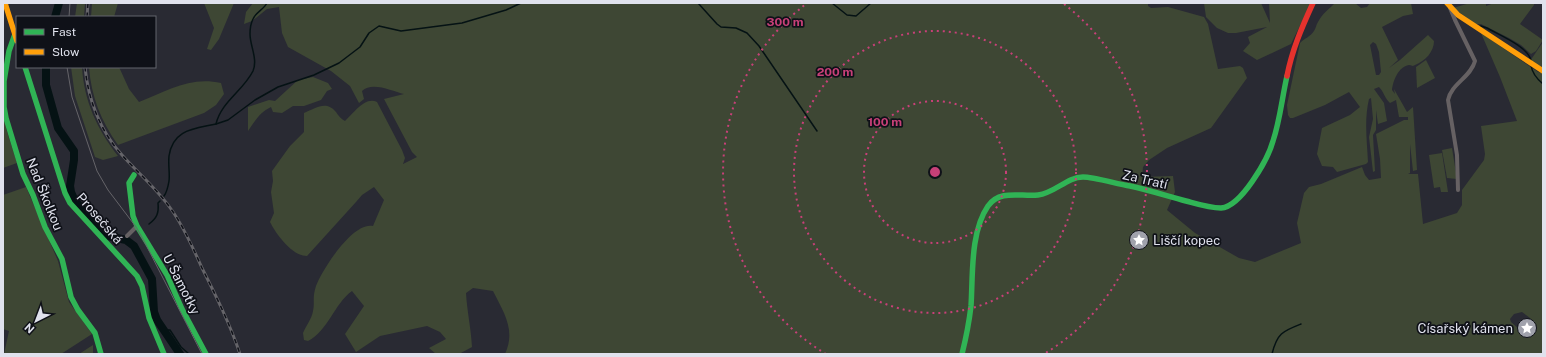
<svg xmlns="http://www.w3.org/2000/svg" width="1546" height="357" font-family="'Public Sans',sans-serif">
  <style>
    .green { fill: #3e4734; fill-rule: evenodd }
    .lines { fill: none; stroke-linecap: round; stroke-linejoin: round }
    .stream { stroke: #051214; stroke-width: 1.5 }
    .river { stroke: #051214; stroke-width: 8 }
    .street { stroke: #666163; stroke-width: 4 }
    .fast { stroke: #30b455; stroke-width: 5.5 }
    .slow { stroke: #ff9f0a; stroke-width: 5.5 }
    .jam { stroke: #e5322d; stroke-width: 5.5 }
    .tram { stroke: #656469; stroke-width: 1 }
    .rail-casing { stroke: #656469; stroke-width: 3 }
    .rail { stroke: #0f1118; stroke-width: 1.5; stroke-dasharray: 4.5; stroke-linecap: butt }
    .ring { fill: none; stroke: #c84078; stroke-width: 2; stroke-dasharray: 2 4 }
    .labels { text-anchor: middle; stroke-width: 3.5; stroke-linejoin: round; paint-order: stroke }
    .street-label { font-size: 13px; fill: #e0e2ed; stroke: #0f1118 }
    .poi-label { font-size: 13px; fill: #e0e2ed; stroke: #0f1118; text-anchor: start }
    .centre { fill: #c84078; stroke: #0f1118; stroke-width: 2 }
    .ring-label { font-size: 12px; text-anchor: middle; font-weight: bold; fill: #c84078; stroke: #0f1118; stroke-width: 3.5; stroke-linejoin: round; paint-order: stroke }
  </style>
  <rect width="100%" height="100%" fill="#292a33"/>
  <g class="green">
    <polygon points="77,3 85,3 84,17 75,17"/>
    <polygon points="92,3 118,3 114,17 91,17"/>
    <polygon points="204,3 234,3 219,39 211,50 207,49 214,28"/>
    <path d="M253 3H1148V6L1151 8 1168 7 1204 17 1208 24 1218 69 1240 66 1243 68 1247 78 1211 128 1167 148 1149 160 1143 167 1142 177 1173 176 1175 192 1167 210 1195 233 1239 258 1255 262 1301 243 1297 223 1304 193 1309 187 1321 184 1362 167 1365 175 1369 180 1381 178 1380 159 1376 134 1404 120H1408V117H1399L1396 100 1390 103C1385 99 1384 92 1379 87L1374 89 1384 103 1387 121 1378 124 1376 110V130L1373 135 1375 171 1373 172 1369 137 1373 119 1371 98 1369 99C1364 120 1367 141 1368 162L1366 164 1337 172 1333 167 1322 166 1317 154 1322 128 1350 115 1360 107 1349 92 1325 105 1293 118H1290L1288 115 1287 105 1300 43C1305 38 1310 37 1314 31 1316 28 1316 25 1318 22 1322 14 1329 9 1335 3H1355L1361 8 1367 7 1370 3H1411L1413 14 1403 16 1382 27 1398 60 1389 68 1400 60 1428 35 1434 41C1434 52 1425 61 1415 65 1411 67 1413 65 1409 65 1398 67 1393 81 1392 90L1395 94 1394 89 1407 112 1413 107 1417 170 1413 171 1410 144V173L1408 174H1418L1423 224 1457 213 1462 205V190L1484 160 1485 154 1481 126 1517 121 1500 77 1481 33 1538 72 1543 73V354H505C516 330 504 313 493 291L473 288 466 293C467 311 471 328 472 347L459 354H436L429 348 446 339 440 332 427 326 380 336 356 352 345 334 364 306 352 291C334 304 328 331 308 341L304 340 303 333C306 326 312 318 313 311 315 302 312 298 316 286 322 270 353 221 373 226L384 200 374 187 362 195 356 202 307 256C292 256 276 234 270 222L274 213 271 192 273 181 272 171 290 146 304 132V113C316 108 326 100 336 112 338 115 341 119 345 121 353 114 365 96 377 102L402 150 405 158 403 164 417 157 412 152 384 99 404 94C392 91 372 81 362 91L364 99 359 103 350 86 331 71 288 47 282 33 279 7 267 9 252 21 244 24 246 12ZM1373 42 1376 44 1379 52 1381 72 1379 75H1376L1370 45ZM1522 312 1530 318 1531 324 1527 329H1519L1511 322 1510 319 1514 314Z"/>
    <polygon points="1204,3 1261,3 1270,23 1269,3 1311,3 1291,44 1257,60 1243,51 1250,43 1248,37 1267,27 1236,33 1228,33 1217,28 1206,17"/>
    <polygon points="1470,3 1486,3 1486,6 1494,3 1534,3 1534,5 1520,24 1543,40 1536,51 1531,54 1521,45 1509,38 1481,24 1476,24 1453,8"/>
    <polygon points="1543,42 1543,69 1530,61"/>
    <polygon points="1426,60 1435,78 1417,88 1416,67"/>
    <path d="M71 67H82C84 101 97 129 118 156L103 160 95 157 75 96Z"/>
    <path d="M89 67H119L129 89 139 102C167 91 190 76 221 83L224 94 216 105 204 113 118 145C101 121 91 96 89 67Z"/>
    <path d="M313 77 328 83 332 89 327 91 321 100 304 106H293L282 113 273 112 271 107C260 112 255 121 248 131V107L269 100 275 101 298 80Z"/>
    <polygon points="3,113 6,128 17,163 3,168"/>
    <polygon points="1452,148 1457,179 1447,178 1442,150"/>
    <polygon points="1442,153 1448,192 1441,192 1440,187 1434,188 1429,155"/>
    <polygon points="26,187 58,261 69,302 92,334 61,354 4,354 9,331 3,329 3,195"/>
    <polygon points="93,345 93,354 79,354"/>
  </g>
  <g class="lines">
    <g class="stream">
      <polyline points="698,3 717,24 721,27 736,28 747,33 759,46 817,131"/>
      <polyline points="832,3 847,15 856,16 871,3"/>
      <path d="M1479 27 1481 26 1487 28C1499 35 1529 47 1531 61"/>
      <path d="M1531 65C1532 73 1537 79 1543 84"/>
      <polyline points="216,124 228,120 255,100 278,87 314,75 339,63 360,47 369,33 379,26 401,31 462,23 506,10 521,3"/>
      <path d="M164 196C167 192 168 187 169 181 170 173 168 165 169 156 173 129 194 129 216 124 221 102 243 91 253 71 258 59 250 46 250 34 250 30 251 23 253 19 255 13 264 9 267 3"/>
      <path d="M149 224C157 218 159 213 158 203L160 201"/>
      <polyline points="164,330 170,330 181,347 189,354"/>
      <path d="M1272 354C1277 333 1283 331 1301 324"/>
    </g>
    <g class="river">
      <polyline points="55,17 59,3"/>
      <polyline points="46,67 46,85 58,128 74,151 74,160 70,186 71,192 75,201 108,236 126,240 134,246 152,279 154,312 157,320 180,354"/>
    </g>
    <g class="street">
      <path d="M1450 8 1455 20 1475 61C1471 77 1451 84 1448 100L1457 155 1458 190"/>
      <polyline points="127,236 137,226"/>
    </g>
    <g class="fast">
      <polyline points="15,34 9,51 4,81 4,107 6,118 23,174 33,195 45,227 62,259 71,297 78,310 95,333 101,354"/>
      <polyline points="25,67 65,193 70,203 137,276 142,286 149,318 164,354"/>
      <polyline points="134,175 129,183 133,216 137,226 167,275 182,309 206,354"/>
      <path d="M962 354C966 338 969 323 971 306 973 276 970 232 988 206 1000 189 1021 197 1038 195 1055 193 1067 177 1083 177 1094 177 1117 184 1130 186 1149 190 1167 196 1186 201 1197 204 1209 208 1221 208 1241 207 1268 159 1273 141 1280 120 1282 98 1287 76"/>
    </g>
    <g class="slow">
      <polyline points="5,3 17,41"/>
      <polyline points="1447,3 1458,15 1543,71"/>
    </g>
    <path class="jam" d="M1287 76C1292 50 1302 27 1313 3"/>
    <g class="tram">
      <polyline points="69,17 70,3"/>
      <polyline points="67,67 72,97 97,171 108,190 136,227 144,241 202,354"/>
    </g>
    <g class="rail-casing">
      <g id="rail">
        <polyline points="87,17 88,3"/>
        <path d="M85 67C88 99 100 131 122 155 138 173 157 189 171 209 184 227 193 248 202 268 216 296 230 324 240 354"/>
      </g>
    </g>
    <use href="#rail" class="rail"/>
  </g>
  <g class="ring">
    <circle cx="935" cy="172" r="71"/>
    <circle cx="935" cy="172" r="141"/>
    <path d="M826 354A212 212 0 0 1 806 4M1064 4A212 212 0 0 1 1044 354"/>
  </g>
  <defs>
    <g id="sight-disc" transform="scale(1)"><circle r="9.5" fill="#a0a2ac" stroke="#0f1118"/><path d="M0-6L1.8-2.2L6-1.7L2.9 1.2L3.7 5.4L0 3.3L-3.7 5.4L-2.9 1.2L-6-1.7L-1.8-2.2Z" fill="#fff"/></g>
  </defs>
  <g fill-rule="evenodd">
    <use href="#sight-disc" x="1139" y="240"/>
    <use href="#sight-disc" x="1527" y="328"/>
  </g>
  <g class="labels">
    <g class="street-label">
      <text transform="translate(1145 179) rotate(13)" y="5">Za Tratí</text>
      <text transform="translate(45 194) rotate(68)" y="5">Nad Školkou</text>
      <text transform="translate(100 218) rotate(49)" y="5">Prosečská</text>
      <text transform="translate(182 284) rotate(63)" y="5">U Šamotky</text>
    </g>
    <g class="poi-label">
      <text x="1153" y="245">Liščí kopec</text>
      <text x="1513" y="333" text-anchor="end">Císařský kámen</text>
    </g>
  </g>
  <circle cx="935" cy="172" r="6" class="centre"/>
  <g class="ring-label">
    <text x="785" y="26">300 m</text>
    <text x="835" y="76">200 m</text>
    <text x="885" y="126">100 m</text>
  </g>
  <rect width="1546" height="357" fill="none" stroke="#e0e2ed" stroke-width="8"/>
  <rect x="16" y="16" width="140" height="52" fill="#0f1118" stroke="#63656d"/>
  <rect x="24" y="29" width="20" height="6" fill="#30b455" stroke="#63656d"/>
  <text x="52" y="36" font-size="12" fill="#e0e2ed">Fast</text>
  <rect x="24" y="49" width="20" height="6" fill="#ff9f0a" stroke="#63656d"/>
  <text x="52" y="56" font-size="12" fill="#e0e2ed">Slow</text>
  <g transform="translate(36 321) rotate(222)" stroke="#0f1118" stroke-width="3" paint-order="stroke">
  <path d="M0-3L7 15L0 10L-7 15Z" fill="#e0e2ed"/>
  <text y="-6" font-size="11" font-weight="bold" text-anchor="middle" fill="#e0e2ed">N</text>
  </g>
</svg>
